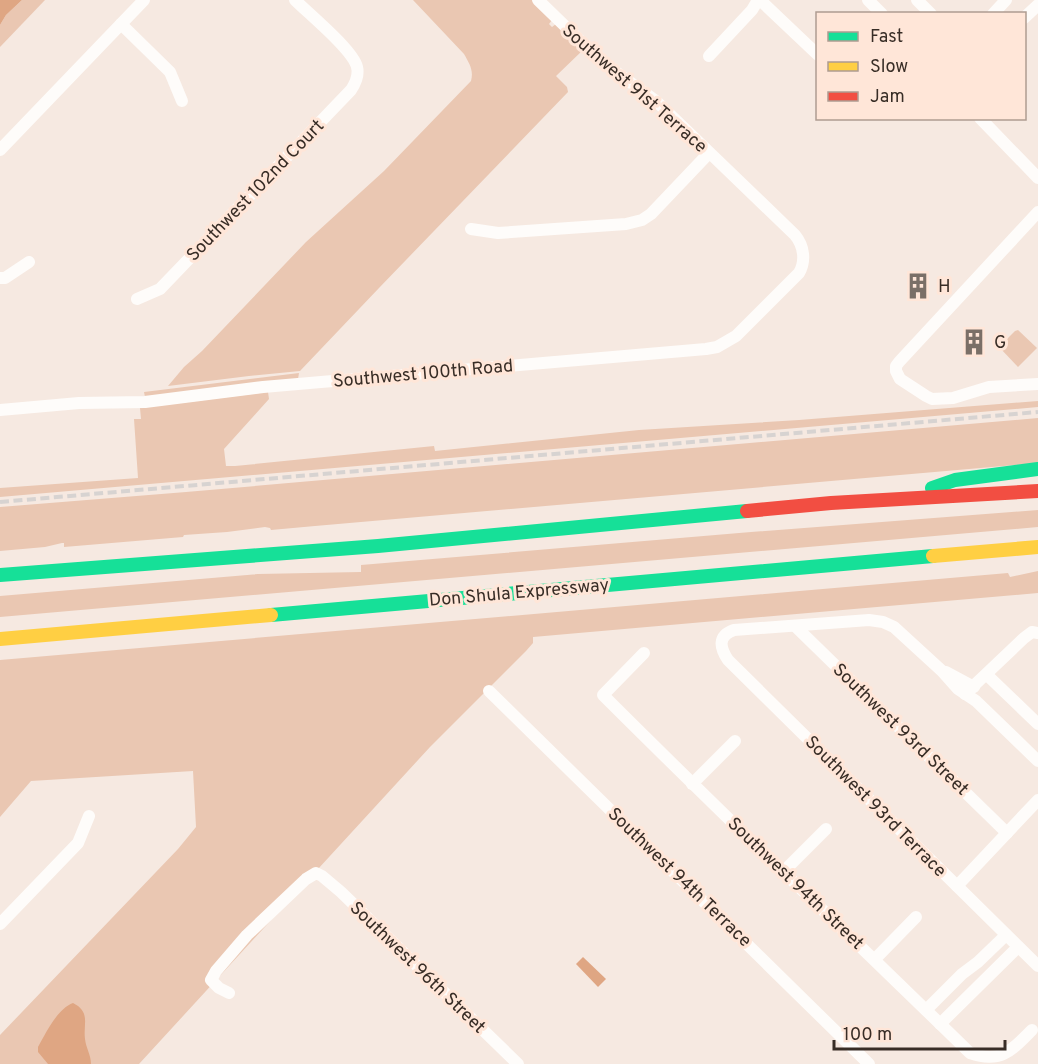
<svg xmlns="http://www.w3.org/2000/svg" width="1038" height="1064" font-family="Overpass,sans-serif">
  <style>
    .green { fill: #eac7b2 }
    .water { fill: #dfa683 }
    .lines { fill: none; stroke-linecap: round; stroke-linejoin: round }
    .street { stroke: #fefcfa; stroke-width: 12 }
    .fast { stroke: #16e098; stroke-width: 14 }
    .slow { stroke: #ffcf43; stroke-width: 14 }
    .jam { stroke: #f24e42; stroke-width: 14 }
    .rail { stroke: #d7d3d1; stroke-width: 4; stroke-dasharray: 9 4.5; stroke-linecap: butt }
    .labels { text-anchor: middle; stroke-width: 6; stroke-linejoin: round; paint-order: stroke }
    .street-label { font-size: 18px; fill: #382d26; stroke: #ffe6d8 }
    .poi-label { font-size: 18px; fill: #382d26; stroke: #ffe6d8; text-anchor: start }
  </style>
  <rect width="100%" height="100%" fill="#f6e9e1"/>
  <g class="green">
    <polygon points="22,0 45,0 0,47 0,25 6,15"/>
    <path d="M413 0H532L552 20 549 24 552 27 556 24 583 50 556 76 567 87 568 92 379 288 300 371 249 376 168 386 184 367 202 351 306 242 384 171 471 81C474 70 469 63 464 54Z"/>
    <polygon points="1018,330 1037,348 1018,367 999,347 1015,331"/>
    <polygon points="299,373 298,379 145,397 144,392"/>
    <polygon points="268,392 269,399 224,449 226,466 235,466 434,446 435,451 639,430 799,420 1038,401 1038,407 0,497 0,488 138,478 134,419 141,419 140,408"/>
    <polygon points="1038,418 1038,463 315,526 271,530 270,528 265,527 227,532 184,535 183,537 64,547 64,543 62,543 45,547 0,551 0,507 186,492"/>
    <polygon points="1038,510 1038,527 0,617 0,596 258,574 361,572 361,565 751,532"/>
    <polygon points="1038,571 1038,593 533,637 533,643 526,651 430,747 139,1064 0,1064 0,1035 178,849 196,827 193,771 31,781 0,817 0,660 1008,573 1010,577"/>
  </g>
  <g class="water">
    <polygon points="0,0 22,0 6,15 0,25"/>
    <polygon points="583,957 606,979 598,987 576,964"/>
    <path d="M73 1003C91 1012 83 1024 85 1039 86 1048 91 1055 91 1064H48L38 1052V1047C46 1033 57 1009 73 1003Z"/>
  </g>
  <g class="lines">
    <g class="street">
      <polyline points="760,0 818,55"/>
      <polyline points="868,0 882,14"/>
      <polyline points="917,0 931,14"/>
      <polyline points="993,14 1006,0"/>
      <polyline points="1024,18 1038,5"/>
      <polyline points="121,24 170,72 182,101"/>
      <polyline points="709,56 752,10 758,0"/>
      <polyline points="980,118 1038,178"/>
      <polyline points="0,150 144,0"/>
      <polyline points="1038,212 899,362 896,366 896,371 900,379 926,396 932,399 953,398 989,387 1038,384"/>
      <polyline points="471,229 498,233 626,224 642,220 651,214 709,153"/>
      <polyline points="0,278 5,278 29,262"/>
      <path d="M137 299 160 289 351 90C355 84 359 75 357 67 353 50 309 14 295 0"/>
      <path d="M0 410 79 403 145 402 263 387 706 349 717 347 736 336 799 273C806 261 804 246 795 235L656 101 601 61 538 0"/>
      <polyline points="795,626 1007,833"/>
      <path d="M644 653 603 695C724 816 848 934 970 1053 1001 1064 1012 1050 1032 1030"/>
      <polyline points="946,672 974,687"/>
      <polyline points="987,675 1038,724"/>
      <polyline points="489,691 869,1064"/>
      <polyline points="965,694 1024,638 1032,632 1038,633"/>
      <path d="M1038 761 976 701 958 689 942 671 894 627 883 622 869 620 734 630C717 636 720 648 728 660L1038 966"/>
      <polyline points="692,784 735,741"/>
      <polyline points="784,871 826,829"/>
      <polyline points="957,886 1038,800"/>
      <polyline points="0,924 78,843 89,816"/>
      <polyline points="875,959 916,917"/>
      <polyline points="229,993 219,988 211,980 216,971 247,935 306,879 316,873 322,876 341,892 518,1064"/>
      <polyline points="926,1010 962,974 978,962 1006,935"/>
      <polyline points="940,1024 1018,947"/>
    </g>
    <g class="fast">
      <polyline points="932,488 955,480 1038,469"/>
      <polyline points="0,575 378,546 747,511"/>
      <polyline points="271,615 933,556"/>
    </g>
    <g class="slow">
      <polyline points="933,556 1038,547"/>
      <polyline points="0,639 271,615"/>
    </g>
    <polyline class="jam" points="747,511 831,503 1038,491"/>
    <polyline class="rail" points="0,502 1038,412"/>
  </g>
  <defs>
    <g id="building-bare" transform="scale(2.07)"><path d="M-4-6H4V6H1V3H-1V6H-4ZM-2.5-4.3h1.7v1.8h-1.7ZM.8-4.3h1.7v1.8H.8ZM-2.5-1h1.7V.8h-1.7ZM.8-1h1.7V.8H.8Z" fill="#7a6f67" stroke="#ffe6d8" stroke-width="2.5" paint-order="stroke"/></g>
  </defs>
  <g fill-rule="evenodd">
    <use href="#building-bare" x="918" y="286"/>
    <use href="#building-bare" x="974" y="342"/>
  </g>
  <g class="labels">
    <g class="street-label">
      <text transform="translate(635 88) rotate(41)" y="6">Southwest 91st Terrace</text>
      <text transform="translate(255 190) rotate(-46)" y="6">Southwest 102nd Court</text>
      <text transform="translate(423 373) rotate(-5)" y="6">Southwest 100th Road</text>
      <text transform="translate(519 592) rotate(-5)" y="6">Don Shula Expressway</text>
      <text transform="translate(901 729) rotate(44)" y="6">Southwest 93rd Street</text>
      <text transform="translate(876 806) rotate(45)" y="6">Southwest 93rd Terrace</text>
      <text transform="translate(680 877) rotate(44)" y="6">Southwest 94th Terrace</text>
      <text transform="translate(796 883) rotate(44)" y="6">Southwest 94th Street</text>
      <text transform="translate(418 967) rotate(44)" y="6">Southwest 96th Street</text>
    </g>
    <g class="poi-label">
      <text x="938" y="292">H</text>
      <text x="994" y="348">G</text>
    </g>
  </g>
  <rect x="816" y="12" width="210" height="108" fill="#ffe6d8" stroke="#af9c91" stroke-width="1.5"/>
  <rect x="828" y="32" width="30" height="9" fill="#16e098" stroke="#af9c91" stroke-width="1.5"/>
  <text x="870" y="42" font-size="18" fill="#382d26">Fast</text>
  <rect x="828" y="62" width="30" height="9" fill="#ffcf43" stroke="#af9c91" stroke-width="1.5"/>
  <text x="870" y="72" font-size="18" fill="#382d26">Slow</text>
  <rect x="828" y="92" width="30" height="9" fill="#f24e42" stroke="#af9c91" stroke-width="1.5"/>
  <text x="870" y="102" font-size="18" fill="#382d26">Jam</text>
  <path d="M834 1040v9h171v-9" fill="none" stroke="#382d26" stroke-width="3"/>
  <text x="843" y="1040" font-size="18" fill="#382d26" stroke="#ffe6d8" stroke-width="4.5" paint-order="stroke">100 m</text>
</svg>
